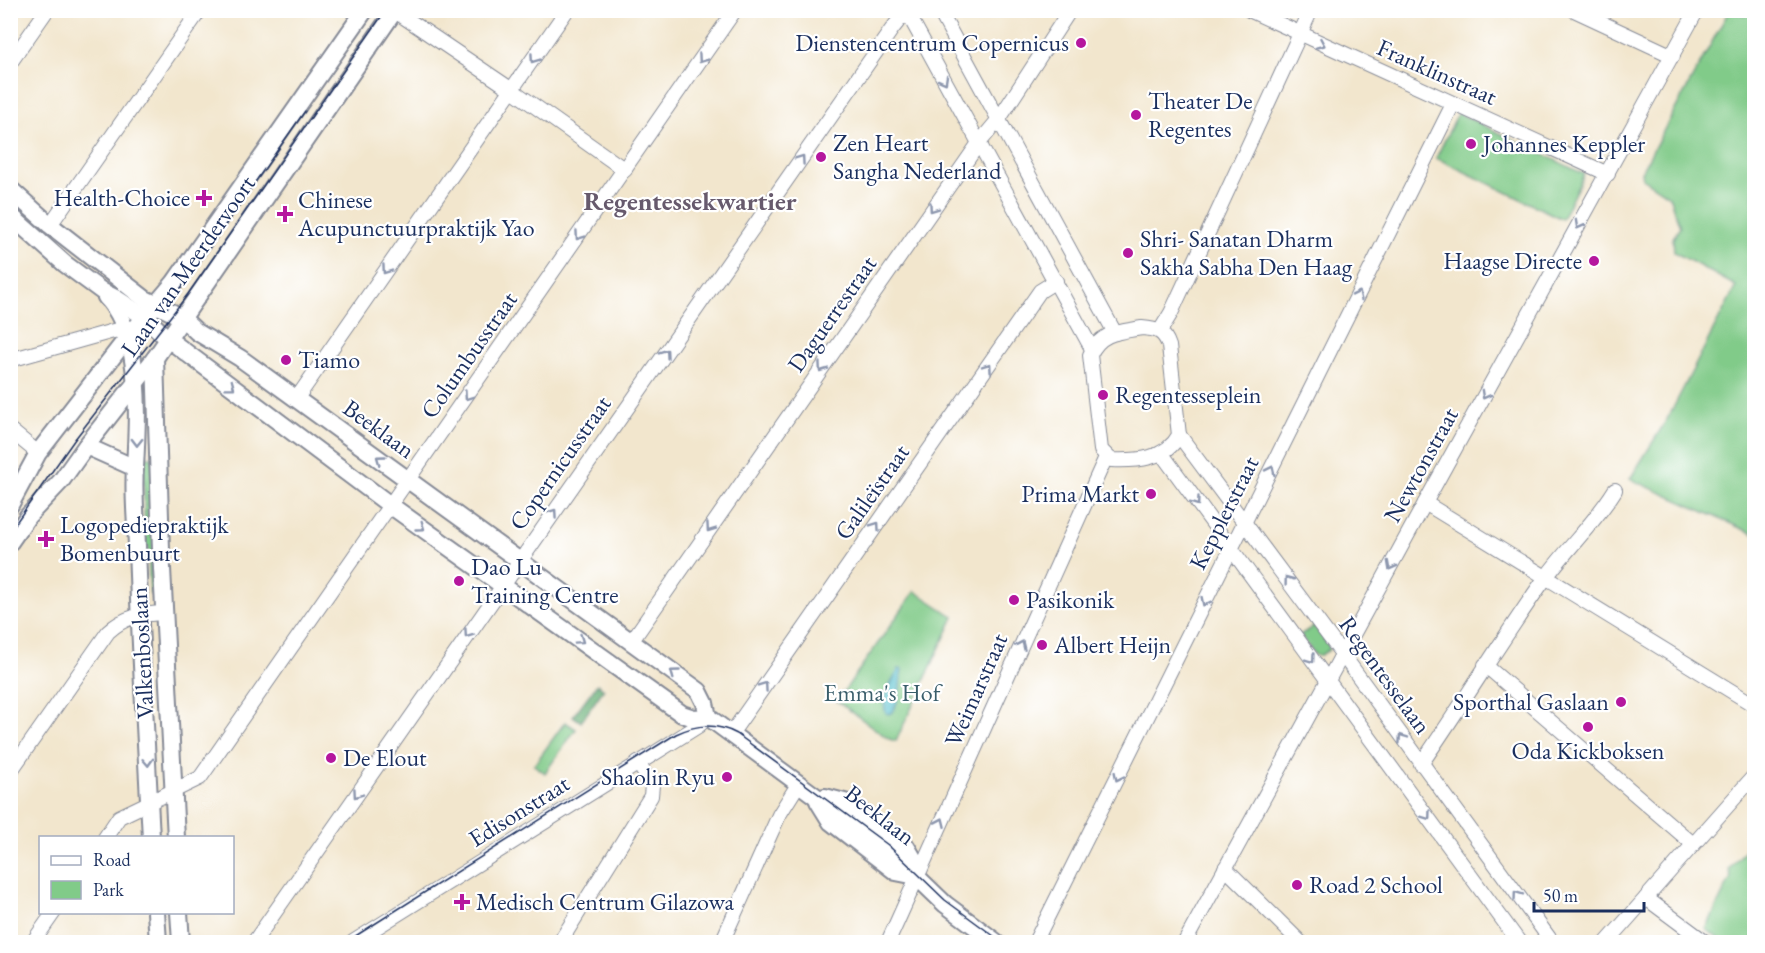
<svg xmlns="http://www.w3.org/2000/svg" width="1765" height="953" font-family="'EB Garamond',serif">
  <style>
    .green { fill: #81cb89; stroke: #4e7d74; stroke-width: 1.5 }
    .forest { fill: #68af75; stroke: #426f6a; stroke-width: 1.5 }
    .water { fill: #54c0ce; stroke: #387896; stroke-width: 1.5 }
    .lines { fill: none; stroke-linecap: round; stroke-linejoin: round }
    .minor-casing { stroke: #868a96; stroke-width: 16 }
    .tertiary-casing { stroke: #868a96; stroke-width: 20 }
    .minor { stroke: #fff; stroke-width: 14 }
    .tertiary { stroke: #fff; stroke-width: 16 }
    .tram { stroke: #1b2f5e; stroke-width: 1.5 }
    .oneway { stroke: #8d97ae }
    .poi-dot { fill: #b5179e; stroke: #fff; stroke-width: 2 }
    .labels { text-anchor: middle; stroke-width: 4.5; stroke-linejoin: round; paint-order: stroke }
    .poi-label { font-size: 24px; fill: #1b2f5e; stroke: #fff; text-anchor: start }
    .street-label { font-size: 24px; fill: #1b2f5e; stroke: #fff }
    .park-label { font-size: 24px; fill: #3a5e6b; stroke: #fff }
    .neighbourhood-label { font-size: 26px; font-weight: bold; fill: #675a6d; stroke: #fff }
  </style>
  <rect width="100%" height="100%" fill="#fff"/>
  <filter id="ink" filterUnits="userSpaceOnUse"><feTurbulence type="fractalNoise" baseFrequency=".0167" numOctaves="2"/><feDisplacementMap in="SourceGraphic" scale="12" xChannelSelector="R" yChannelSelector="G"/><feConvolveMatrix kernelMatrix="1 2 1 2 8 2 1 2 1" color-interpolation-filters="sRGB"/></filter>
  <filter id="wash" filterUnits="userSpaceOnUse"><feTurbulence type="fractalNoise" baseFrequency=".008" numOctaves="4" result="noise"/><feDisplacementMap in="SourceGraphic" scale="24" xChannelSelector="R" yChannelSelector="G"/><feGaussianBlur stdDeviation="1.35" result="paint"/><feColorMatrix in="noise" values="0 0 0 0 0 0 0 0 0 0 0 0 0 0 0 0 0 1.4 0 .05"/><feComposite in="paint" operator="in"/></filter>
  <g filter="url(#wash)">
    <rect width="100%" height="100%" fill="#f2e6cd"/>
    <g class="green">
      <polygon points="1729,11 1744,15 1754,11 1754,534 1630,479 1669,416 1736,286 1674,252 1673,238 1680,227 1669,196 1642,178 1641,172"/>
      <polygon points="1458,113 1584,174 1562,219 1436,158"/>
      <polygon points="143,457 153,457 156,593 150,594 148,547 145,547"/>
      <polygon points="915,591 954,617 896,741 889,739 837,701"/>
      <polygon points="1314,626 1329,646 1329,650 1319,656 1315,655 1300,635"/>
      <polygon points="565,722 576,729 545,773 534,765"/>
      <polygon points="1754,840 1754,942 1723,942 1706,929 1731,877 1729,869"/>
    </g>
    <polygon class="forest" points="597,684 604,689 581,722 573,716"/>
    <path class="water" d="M899 669H902C900 684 900 699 893 712L889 714 886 713C880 697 892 683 899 669Z"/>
  </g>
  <g filter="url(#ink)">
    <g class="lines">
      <g class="minor-casing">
        <g id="minor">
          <polyline points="906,10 1092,349"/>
          <polyline points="939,10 1115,333"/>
          <polyline points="1249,10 1608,174"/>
          <polyline points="1574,10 1673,56"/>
          <polyline points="395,11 512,90 625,170"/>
          <polyline points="10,63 47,10"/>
          <polyline points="50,225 200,10"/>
          <path d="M1142 328C1157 329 1164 331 1169 346L1179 435C1166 460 1136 461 1111 460L1101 450 1090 355C1100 332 1119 332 1142 328Z"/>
          <polyline points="1160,331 1171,313 1311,10"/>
          <polyline points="10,360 117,330 128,337"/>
          <polyline points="297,398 567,10"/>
          <polyline points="10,430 38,453"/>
          <polyline points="1179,435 1343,655 1552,942"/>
          <polyline points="1162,454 1519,942"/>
          <polyline points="1425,503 1754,705"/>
          <polyline points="631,642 979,143 999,119 1070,10"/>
          <polyline points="1485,665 1693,844"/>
          <polyline points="731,734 1040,291 1056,281"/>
          <path d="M1421 764C1463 704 1501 640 1544 580 1566 549 1595 523 1615 490"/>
          <path d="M10 772 108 632C125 616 142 614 165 613"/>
          <polyline points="105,838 119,817 200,778 735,10"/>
          <polyline points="1225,868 1300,942"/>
          <polyline points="1646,898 1705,942"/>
          <polyline points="33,942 54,912"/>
          <polyline points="254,942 892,29 900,19 914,10"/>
          <polyline points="353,942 698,726 708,717"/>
          <polyline points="560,942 651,796 652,785 638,763"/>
          <polyline points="722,942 779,815 799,783"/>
          <polyline points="888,942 1106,457"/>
          <polyline points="1035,942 1453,104"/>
          <polyline points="1185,942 1425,503 1697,10"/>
          <polyline points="1607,942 1754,776"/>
        </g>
      </g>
      <g class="tertiary-casing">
        <g id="tertiary">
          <polyline points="10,189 50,225 145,299 181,317 197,332 240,358 699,691 705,703 708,717 890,851 945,904 996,942"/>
          <polyline points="10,215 65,264 103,292 117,299 146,318 168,339 390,505 682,714 694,718 708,717"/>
          <path d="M106 297C121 312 128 334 132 354 139 392 137 430 135 468 133 493 136 520 137 546 140 643 146 740 151 838"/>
          <polyline points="155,358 161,549 176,838"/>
          <polyline points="86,446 135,468"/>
          <polyline points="10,505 38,453 128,337 174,283 365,10"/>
          <polyline points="10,542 28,516 61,481 86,446 155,358 395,10"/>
          <polyline points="825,797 848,803 906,846 913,858 917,875"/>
          <polyline points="818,801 831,822 896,872 916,876"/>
          <polyline points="156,912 158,942"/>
          <polyline points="179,912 181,942"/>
        </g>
      </g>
      <use href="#minor" class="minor"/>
      <use href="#tertiary" class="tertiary"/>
      <g class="tram">
        <polyline points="167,308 305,111"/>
        <polyline points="10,531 75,439 188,294 386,10"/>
        <path d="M346 942 676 734C697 724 716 723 737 734L888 845 945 900 1002 942"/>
      </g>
    </g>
    <defs><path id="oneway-chevron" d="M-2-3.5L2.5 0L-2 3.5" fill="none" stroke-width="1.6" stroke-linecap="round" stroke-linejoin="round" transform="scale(1.5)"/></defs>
    <g class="oneway">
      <use href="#oneway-chevron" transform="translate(1321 44) rotate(24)"/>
      <use href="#oneway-chevron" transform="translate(534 59) rotate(125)"/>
      <use href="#oneway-chevron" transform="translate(702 59) rotate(125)"/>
      <use href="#oneway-chevron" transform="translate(944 80) rotate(61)"/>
      <use href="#oneway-chevron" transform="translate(801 159) rotate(-55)"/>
      <use href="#oneway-chevron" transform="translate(933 208) rotate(125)"/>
      <use href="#oneway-chevron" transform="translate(1579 225) rotate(119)"/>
      <use href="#oneway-chevron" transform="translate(579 236) rotate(125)"/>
      <use href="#oneway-chevron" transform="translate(386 270) rotate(125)"/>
      <use href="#oneway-chevron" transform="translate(1358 295) rotate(-64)"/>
      <use href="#oneway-chevron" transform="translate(665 353) rotate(-55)"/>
      <use href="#oneway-chevron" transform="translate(988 367) rotate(-55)"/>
      <use href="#oneway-chevron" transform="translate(822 368) rotate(125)"/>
      <use href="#oneway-chevron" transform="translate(231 386) rotate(37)"/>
      <use href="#oneway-chevron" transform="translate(1485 395) rotate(119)"/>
      <use href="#oneway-chevron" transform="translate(468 396) rotate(125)"/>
      <use href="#oneway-chevron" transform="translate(137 442) rotate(91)"/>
      <use href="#oneway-chevron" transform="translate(380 459) rotate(-144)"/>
      <use href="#oneway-chevron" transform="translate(1271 470) rotate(-64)"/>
      <use href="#oneway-chevron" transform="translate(1196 502) rotate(54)"/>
      <use href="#oneway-chevron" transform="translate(553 513) rotate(-55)"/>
      <use href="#oneway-chevron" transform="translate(876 526) rotate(-55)"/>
      <use href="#oneway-chevron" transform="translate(421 527) rotate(36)"/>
      <use href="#oneway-chevron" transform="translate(710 528) rotate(125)"/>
      <use href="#oneway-chevron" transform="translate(1391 566) rotate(118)"/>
      <use href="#oneway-chevron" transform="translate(1288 580) rotate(-127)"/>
      <use href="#oneway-chevron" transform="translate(1205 602) rotate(116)"/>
      <use href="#oneway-chevron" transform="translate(468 634) rotate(125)"/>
      <use href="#oneway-chevron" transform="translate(580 640) rotate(35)"/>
      <use href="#oneway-chevron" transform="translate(1021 645) rotate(-66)"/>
      <use href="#oneway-chevron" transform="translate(1311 659) rotate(54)"/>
      <use href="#oneway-chevron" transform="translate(674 673) rotate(-144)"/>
      <use href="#oneway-chevron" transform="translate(764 686) rotate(-55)"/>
      <use href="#oneway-chevron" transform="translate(1402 738) rotate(-125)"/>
      <use href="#oneway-chevron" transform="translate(148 762) rotate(87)"/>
      <use href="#oneway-chevron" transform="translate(1118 777) rotate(116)"/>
      <use href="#oneway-chevron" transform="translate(357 794) rotate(125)"/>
      <use href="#oneway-chevron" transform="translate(1427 816) rotate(54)"/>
      <use href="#oneway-chevron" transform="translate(941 822) rotate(-66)"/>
      <use href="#oneway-chevron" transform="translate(1517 895) rotate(-126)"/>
    </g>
  </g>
  <g class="poi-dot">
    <circle cx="1081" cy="43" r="6"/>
    <circle cx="1136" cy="115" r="6"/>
    <circle cx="1471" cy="144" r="6"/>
    <circle cx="821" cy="157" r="6"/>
    <path d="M201 189h6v6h6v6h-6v6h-6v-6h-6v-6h6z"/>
    <path d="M282 205h6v6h6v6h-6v6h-6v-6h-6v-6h6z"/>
    <circle cx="1128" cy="253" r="6"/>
    <circle cx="1594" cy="261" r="6"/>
    <circle cx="286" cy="360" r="6"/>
    <circle cx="1103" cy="395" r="6"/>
    <circle cx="1151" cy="494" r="6"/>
    <path d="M43 530h6v6h6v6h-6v6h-6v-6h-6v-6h6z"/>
    <circle cx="459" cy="581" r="6"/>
    <circle cx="1014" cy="600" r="6"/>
    <circle cx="1042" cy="645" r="6"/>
    <circle cx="1621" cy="702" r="6"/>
    <circle cx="1588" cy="727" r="6"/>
    <circle cx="331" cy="758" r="6"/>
    <circle cx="727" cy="777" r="6"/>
    <circle cx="1297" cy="885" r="6"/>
    <path d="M459 893h6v6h6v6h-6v6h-6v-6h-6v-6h6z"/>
  </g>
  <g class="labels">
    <g class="poi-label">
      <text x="1069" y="51" text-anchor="end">Dienstencentrum Copernicus</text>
      <text x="1148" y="109">Theater De<tspan x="1148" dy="28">Regentes</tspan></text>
      <text x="833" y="151">Zen Heart<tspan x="833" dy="28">Sangha Nederland</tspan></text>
      <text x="1483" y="152">Johannes Keppler</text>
      <text x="190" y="206" text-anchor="end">Health-Choice</text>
      <text x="298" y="208">Chinese<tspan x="298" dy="28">Acupunctuurpraktijk Yao</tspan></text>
      <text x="1140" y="247">Shri- Sanatan Dharm<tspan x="1140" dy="28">Sakha Sabha Den Haag</tspan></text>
      <text x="1582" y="269" text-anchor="end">Haagse Directe</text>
      <text x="298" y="368">Tiamo</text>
      <text x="1115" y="403">Regentesseplein</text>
      <text x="1139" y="502" text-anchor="end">Prima Markt</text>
      <text x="60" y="533">Logopediepraktijk<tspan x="60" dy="28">Bomenbuurt</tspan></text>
      <text x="471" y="575">Dao Lu<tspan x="471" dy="28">Training Centre</tspan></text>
      <text x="1026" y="608">Pasikonik</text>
      <text x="1054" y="653">Albert Heijn</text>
      <text x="1609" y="710" text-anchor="end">Sporthal Gaslaan</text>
      <text x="1588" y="759" text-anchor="middle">Oda Kickboksen</text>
      <text x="343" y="766">De Elout</text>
      <text x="715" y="785" text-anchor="end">Shaolin Ryu</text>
      <text x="1309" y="893">Road 2 School</text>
      <text x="476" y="910">Medisch Centrum Gilazowa</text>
    </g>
    <g class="street-label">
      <text transform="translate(1437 72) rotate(24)" y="8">Franklinstraat</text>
      <text transform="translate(188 266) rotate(-55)" y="8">Laan van Meerdervoort</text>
      <text transform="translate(832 314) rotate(-55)" y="8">Daguerrestraat</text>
      <text transform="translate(469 355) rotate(-55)" y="8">Columbusstraat</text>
      <text transform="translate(379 429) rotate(36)" y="8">Beeklaan</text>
      <text transform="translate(560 463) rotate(-55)" y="8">Copernicusstraat</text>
      <text transform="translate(1421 465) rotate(-61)" y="8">Newtonstraat</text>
      <text transform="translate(872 492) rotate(-55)" y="8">Galileïstraat</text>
      <text transform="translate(1224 513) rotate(-63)" y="8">Kepplerstraat</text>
      <text transform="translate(142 653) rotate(-93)" y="8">Valkenboslaan</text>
      <text transform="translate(1385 675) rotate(54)" y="8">Regentesselaan</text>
      <text transform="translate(976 690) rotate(-66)" y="8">Weimarstraat</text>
      <text transform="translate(519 811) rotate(-32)" y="8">Edisonstraat</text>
      <text transform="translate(880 815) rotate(38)" y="8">Beeklaan</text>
    </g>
    <g class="park-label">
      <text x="882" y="701">Emma's Hof</text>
    </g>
    <g class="neighbourhood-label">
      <text x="690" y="210">Regentessekwartier</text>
    </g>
  </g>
  <rect width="1765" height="953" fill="none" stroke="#fff" stroke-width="36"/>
  <rect x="39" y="836" width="195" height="78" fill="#ffffff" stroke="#a4acbf" stroke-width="1.5"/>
  <rect x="51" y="856" width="30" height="9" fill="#ffffff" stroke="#a4acbf" stroke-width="1.5"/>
  <text x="93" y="866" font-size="18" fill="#1b2f5e">Road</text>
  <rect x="51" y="881" width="30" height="18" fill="#81cb89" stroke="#a4acbf" stroke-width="1.5"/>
  <text x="93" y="896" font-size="18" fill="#1b2f5e">Park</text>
  <path d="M1534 902v9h110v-9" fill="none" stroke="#1b2f5e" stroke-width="3"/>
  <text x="1543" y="902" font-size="18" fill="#1b2f5e" stroke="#ffffff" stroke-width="4.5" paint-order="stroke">50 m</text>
</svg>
